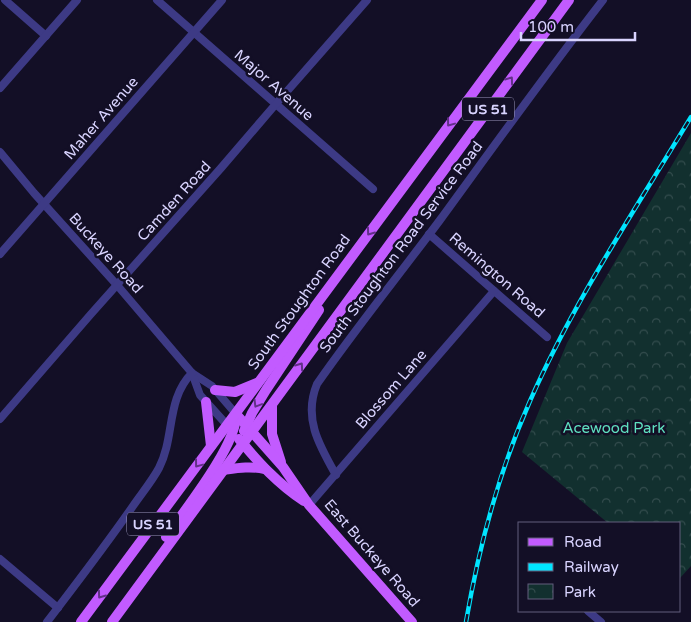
<svg xmlns="http://www.w3.org/2000/svg" width="691" height="622" font-family="'Varela Round',sans-serif">
  <style>
    .park { fill: url(#park-crowns) }
    .lines { fill: none; stroke-linecap: round; stroke-linejoin: round }
    .minor { stroke: #3d3a85; stroke-width: 8 }
    .major { stroke: #c25bff; stroke-width: 10 }
    .rail-casing { stroke: #00e5ff; stroke-width: 4.5 }
    .rail { stroke: #130f26; stroke-width: 2.5; stroke-dasharray: 8; stroke-linecap: butt }
    .oneway { stroke: #623188 }
    .labels { text-anchor: middle; stroke-width: 5; stroke-linejoin: round; paint-order: stroke }
    .shield { fill: #130f26; stroke: #9e99be; stroke-width: 1 }
    .shield-label { font-size: 14px; font-weight: bold; fill: #d9d4ff }
    .street-label { font-size: 15px; fill: #d9d4ff; stroke: #130f26 }
    .park-label { font-size: 15px; fill: #5fe0c0; stroke: #130f26 }
  </style>
  <defs>
    <pattern id="park-crowns" width="20" height="18" patternUnits="userSpaceOnUse" patternTransform="scale(1.25)"><rect width="20" height="18" fill="#12302f"/><path d="M2 6a3 3 0 1 1 6 0M12 15a3 3 0 1 1 6 0" fill="none" stroke="#344d4e"/></pattern>
  </defs>
  <rect width="100%" height="100%" fill="#130f26"/>
  <polygon class="park" points="691,133 691,566 680,578 680,523 608,523 522,452 567,343"/>
  <g class="lines">
    <g class="minor">
      <polyline points="5,0 46,36"/>
      <polyline points="157,0 373,189"/>
      <polyline points="0,88 77,0"/>
      <polyline points="0,152 34,193 117,285 192,373 212,386 236,414"/>
      <polyline points="429,234 547,337"/>
      <polyline points="0,254 222,0"/>
      <polyline points="192,373 200,395 227,425"/>
      <polyline points="0,419 91,314 221,168 275,105 367,0"/>
      <path d="M336 475C319 445 303 418 317 384 356 328 399 275 440 220 494 146 547 72 603 0"/>
      <polyline points="309,505 494,291"/>
      <polyline points="0,559 58,608"/>
      <polyline points="588,611 601,622"/>
      <path d="M47 622C76 584 106 545 133 506 142 493 152 481 159 468 175 437 166 399 192 373"/>
    </g>
    <g class="major">
      <polyline points="215,390 235,392 257,383"/>
      <polyline points="206,402 211,446"/>
      <polyline points="272,406 272,434 281,462"/>
      <polyline points="236,414 283,467 309,505 412,622"/>
      <polyline points="244,431 252,413 266,390 319,310"/>
      <path d="M239 439C259 463 278 484 304 501"/>
      <path d="M223 470C238 468 250 466 265 469"/>
      <path d="M166 537C184 511 237 445 236 415"/>
      <polyline points="81,622 542,0"/>
      <polyline points="112,622 569,0"/>
    </g>
    <g class="rail-casing">
      <path id="rail" d="M466 622C479 546 499 471 530 401 574 301 635 210 691 117"/>
    </g>
    <use href="#rail" class="rail"/>
  </g>
  <defs><path id="oneway-chevron" d="M-2-3.5L2.5 0L-2 3.5" fill="none" stroke-width="1.6" stroke-linecap="round" stroke-linejoin="round" transform="scale(1.25)"/></defs>
  <g class="oneway">
    <use href="#oneway-chevron" transform="translate(510 80) rotate(-54)"/>
    <use href="#oneway-chevron" transform="translate(450 123) rotate(127)"/>
    <use href="#oneway-chevron" transform="translate(370 232) rotate(126)"/>
    <use href="#oneway-chevron" transform="translate(300 366) rotate(-55)"/>
    <use href="#oneway-chevron" transform="translate(257 404) rotate(121)"/>
    <use href="#oneway-chevron" transform="translate(198 464) rotate(127)"/>
    <use href="#oneway-chevron" transform="translate(101 595) rotate(126)"/>
  </g>
  <g class="labels">
    <g class="shield">
      <rect x="462" y="97.5" width="52" height="23" rx="4"/>
      <rect x="127" y="512.5" width="52" height="23" rx="4"/>
    </g>
    <g class="shield-label">
      <text x="488" y="114">US 51</text>
      <text x="153" y="529">US 51</text>
    </g>
    <g class="street-label">
      <text transform="translate(274 85) rotate(41)" y="5">Major Avenue</text>
      <text transform="translate(101 118) rotate(-49)" y="5">Maher Avenue</text>
      <text transform="translate(174 201) rotate(-48)" y="5">Camden Road</text>
      <text transform="translate(401 247) rotate(-53)" y="5">South Stoughton Road Service Road</text>
      <text transform="translate(106 253) rotate(48)" y="5">Buckeye Road</text>
      <text transform="translate(497 275) rotate(41)" y="5">Remington Road</text>
      <text transform="translate(299 302) rotate(-54)" y="5">South Stoughton Road</text>
      <text transform="translate(391 389) rotate(-49)" y="5">Blossom Lane</text>
      <text transform="translate(372 553) rotate(49)" y="5">East Buckeye Road</text>
    </g>
    <g class="park-label">
      <text x="614" y="433">Acewood Park</text>
    </g>
  </g>
  <rect x="518" y="522" width="162" height="90" fill="#130f26" stroke="#625e7d"/>
  <rect x="528" y="538" width="25" height="8" fill="#c25bff" stroke="#625e7d"/>
  <text x="564" y="547" font-size="15" fill="#d9d4ff">Road</text>
  <rect x="528" y="563" width="25" height="8" fill="#00e5ff" stroke="#625e7d"/>
  <text x="564" y="572" font-size="15" fill="#d9d4ff">Railway</text>
  <rect x="528" y="584" width="25" height="15" fill="url(#park-crowns)" stroke="#625e7d"/>
  <text x="564" y="597" font-size="15" fill="#d9d4ff">Park</text>
  <path d="M521 32v8h114v-8" fill="none" stroke="#d9d4ff" stroke-width="2.5"/>
  <text x="528" y="32" font-size="15" fill="#d9d4ff" stroke="#130f26" stroke-width="4" paint-order="stroke">100 m</text>
</svg>
